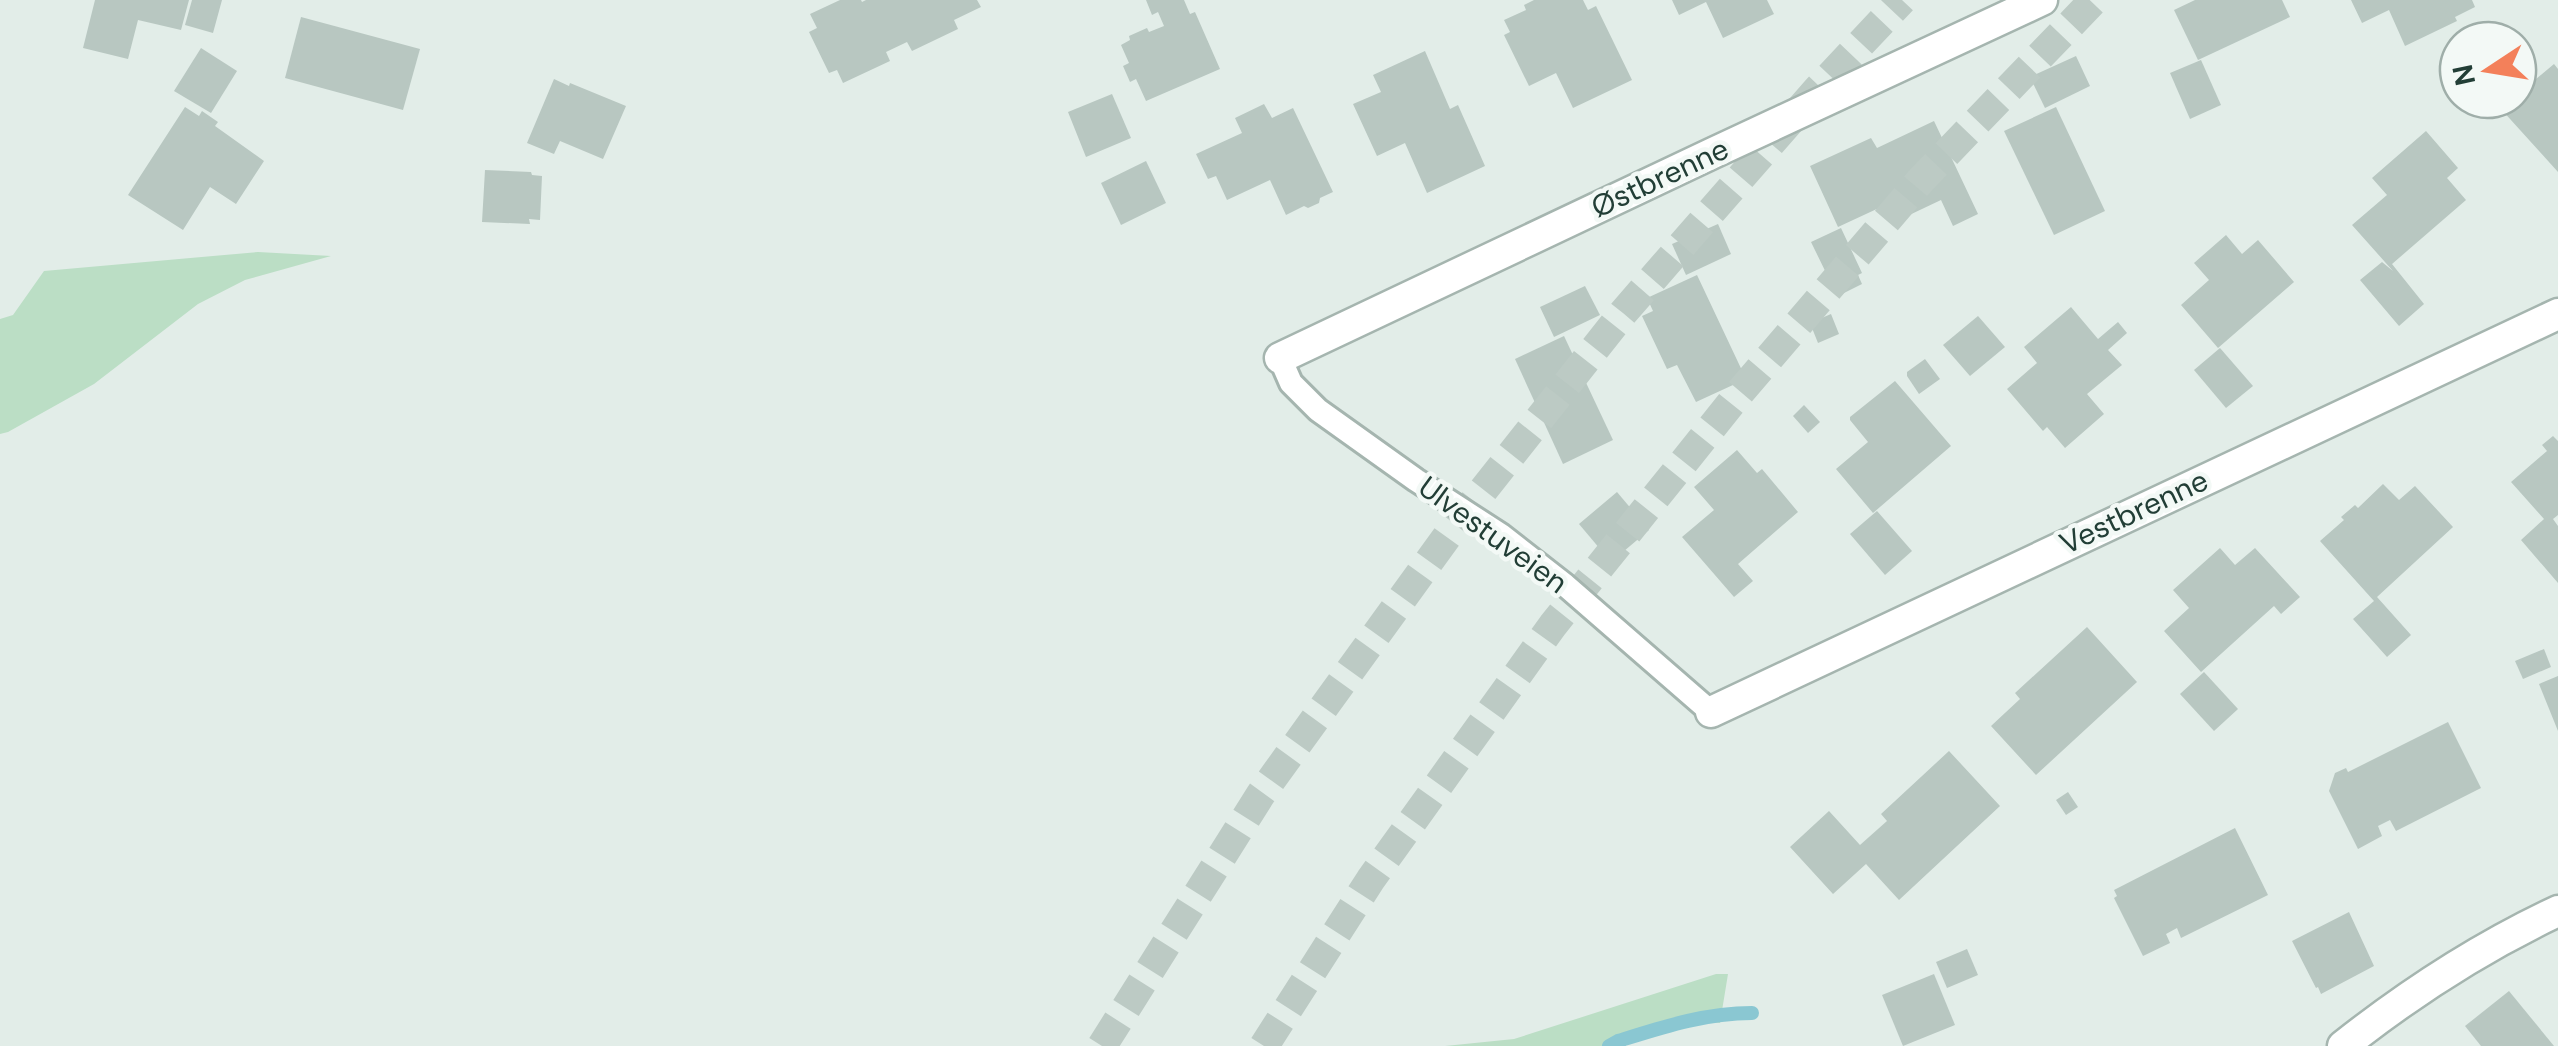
<svg xmlns="http://www.w3.org/2000/svg" width="2558" height="1046" font-family="'DM Sans',sans-serif">
  <style>
    .green { fill: #bbdec5 }
    .lines { fill: none; stroke-linecap: round; stroke-linejoin: round }
    .stream { stroke: #8ac7d2; stroke-width: 14 }
    .building { fill: #b8c7c1 }
    .highway-tunnel { stroke: #bccac4; stroke-width: 30; stroke-dasharray: 30 15; stroke-linecap: butt }
    .lane-casing { stroke: #a5b5af; stroke-width: 28 }
    .street-casing { stroke: #a5b5af; stroke-width: 35 }
    .lane { stroke: #fff; stroke-width: 22 }
    .street { stroke: #fff; stroke-width: 30 }
    .labels { text-anchor: middle; stroke-width: 9; stroke-linejoin: round; paint-order: stroke }
    .street-label { font-size: 30px; fill: #223e36; stroke: #f3f9f6 }
  </style>
  <rect width="100%" height="100%" fill="#e2ede8"/>
  <g class="green">
    <polygon points="258,252 331,256 245,280 198,304 94,384 8,432 0,434 0,319 13,315 44,271"/>
    <polygon points="1716,974 1728,974 1720,1023 1701,1021 1622,1046 1445,1046 1514,1039"/>
  </g>
  <g class="lines">
    <path class="stream" d="M1609 1046 1618 1041C1663 1027 1705 1013 1752 1013"/>
  </g>
  <g class="building">
    <polygon points="95,0 189,0 181,30 138,20 128,59 83,48"/>
    <polygon points="192,0 222,0 213,33 185,25"/>
    <polygon points="840,0 861,0 862,2 866,0 977,0 981,7 954,20 958,29 912,51 907,42 886,52 890,61 843,83 837,70 829,73 809,32 817,28 810,14"/>
    <polygon points="1146,0 1184,0 1190,14 1195,12 1220,69 1146,101 1136,79 1130,82 1123,66 1129,63 1121,45 1130,40 1129,36 1147,28 1149,32 1164,26 1158,12 1152,15"/>
    <polygon points="1534,0 1583,0 1588,10 1596,6 1632,80 1573,108 1556,73 1529,86 1504,35 1510,32 1504,20 1526,10 1524,5"/>
    <polygon points="1672,0 1767,0 1774,14 1723,38 1706,2 1679,15"/>
    <polygon points="2195,0 2282,0 2290,17 2198,60 2174,10"/>
    <polygon points="2351,0 2472,0 2475,7 2455,17 2457,21 2405,46 2389,10 2362,23"/>
    <polygon points="301,17 420,49 403,110 285,78"/>
    <polygon points="201,48 237,71 211,113 174,91"/>
    <polygon points="1425,51 1450,109 1458,105 1485,166 1427,193 1405,143 1377,156 1353,104 1381,92 1373,75"/>
    <polygon points="2076,56 2090,86 2045,108 2030,77"/>
    <polygon points="2201,60 2221,105 2190,119 2170,73"/>
    <polygon points="2554,64 2558,69 2558,172 2501,109 2511,100 2518,100 2518,94"/>
    <polygon points="554,79 569,86 570,83 626,106 603,159 560,141 554,154 527,143"/>
    <polygon points="1112,94 1131,138 1086,157 1068,112"/>
    <polygon points="1264,104 1272,118 1293,108 1333,192 1320,198 1319,203 1308,208 1304,206 1286,215 1270,180 1227,200 1216,176 1208,179 1196,154 1242,133 1235,118"/>
    <polygon points="185,107 199,116 202,111 218,122 215,126 264,161 236,204 210,187 183,230 128,195"/>
    <polygon points="2056,107 2105,211 2054,235 2004,131"/>
    <polygon points="1934,121 1978,214 1953,226 1941,200 1903,218 1894,201 1838,227 1810,166 1871,138 1877,148"/>
    <polygon points="2426,131 2458,168 2447,178 2466,200 2392,264 2424,304 2399,326 2360,280 2382,262 2393,271 2352,225 2387,195 2372,178"/>
    <polygon points="1146,161 1166,203 1121,225 1101,183"/>
    <polygon points="485,170 531,172 532,175 542,176 540,220 529,219 530,224 482,222"/>
    <polygon points="1718,224 1731,254 1686,275 1672,244"/>
    <polygon points="1841,228 1862,273 1858,275 1862,284 1840,295 1836,286 1833,287 1811,242"/>
    <polygon points="2226,235 2242,254 2258,240 2294,282 2218,348 2181,305 2209,280 2194,263"/>
    <polygon points="1697,275 1746,379 1696,402 1677,365 1667,369 1642,316 1653,311 1647,298"/>
    <polygon points="1585,286 1600,315 1554,337 1540,307"/>
    <polygon points="2071,307 2098,339 2118,322 2127,333 2108,350 2122,365 2087,394 2104,414 2065,448 2047,427 2043,431 2007,389 2037,363 2024,347"/>
    <polygon points="1831,314 1839,334 1818,343 1810,323"/>
    <polygon points="1978,316 2005,347 1970,376 1943,345"/>
    <polygon points="1564,336 1613,440 1563,464 1515,359"/>
    <polygon points="2220,348 2253,386 2226,408 2194,370"/>
    <polygon points="1925,359 1940,379 1919,394 1907,376 1907,372"/>
    <polygon points="1895,381 1951,446 1873,513 1836,469 1868,442 1850,420 1850,417"/>
    <polygon points="1804,405 1820,422 1808,433 1793,416"/>
    <polygon points="2553,436 2558,441 2558,515 2553,519 2558,526 2558,583 2521,540 2544,519 2511,482 2547,451 2542,445"/>
    <polygon points="1737,450 1757,473 1762,469 1798,512 1738,564 1753,581 1734,597 1682,537 1714,510 1694,487"/>
    <polygon points="2383,484 2399,500 2415,486 2453,527 2377,597 2411,635 2387,657 2353,619 2374,601 2320,541 2344,520 2341,517 2355,505 2358,508"/>
    <polygon points="1617,492 1649,530 1611,562 1579,524"/>
    <polygon points="1877,511 1912,551 1885,575 1850,534"/>
    <polygon points="2220,548 2235,565 2255,548 2300,597 2281,614 2274,606 2201,672 2164,631 2189,608 2173,590"/>
    <polygon points="2087,627 2137,682 2036,775 1991,726 2020,699 2015,693"/>
    <polygon points="2544,649 2551,667 2523,679 2515,661"/>
    <polygon points="2204,672 2238,709 2214,731 2180,694"/>
    <polygon points="2558,676 2558,731 2539,684"/>
    <polygon points="2448,722 2481,788 2396,831 2390,820 2378,826 2382,836 2358,849 2329,791 2335,773 2346,768 2348,772"/>
    <polygon points="1949,751 2000,806 1899,900 1866,864 1833,894 1790,847 1829,811 1860,845 1887,821 1881,814"/>
    <polygon points="2068,792 2078,807 2066,815 2056,800"/>
    <polygon points="2235,828 2268,895 2181,938 2177,928 2166,934 2170,943 2143,956 2114,898 2117,896 2114,890"/>
    <polygon points="2349,912 2374,966 2321,994 2318,987 2316,988 2292,941"/>
    <polygon points="1967,949 1978,975 1947,988 1936,962"/>
    <polygon points="1934,974 1955,1025 1903,1046 1882,995"/>
    <polygon points="2509,991 2554,1046 2481,1046 2465,1026"/>
  </g>
  <g class="lines">
    <g class="highway-tunnel">
      <polyline points="1102,1046 1261,794 1451,531 1623,313 1816,91 1902,0"/>
      <polyline points="1264,1046 1371,879 1553,625 1736,397 1921,180 2094,0"/>
    </g>
    <g class="lane-casing">
      <polyline id="lane" points="1280,358 1291,383 1318,410 1416,480 1501,535 1565,585 1711,712"/>
    </g>
    <g class="street-casing">
      <g id="street">
        <polyline points="1280,358 1713,153 2042,0"/>
        <polyline points="1711,712 2558,314"/>
        <path d="M2343 1046C2410 993 2481 947 2558 911"/>
      </g>
    </g>
    <use href="#lane" class="lane"/>
    <use href="#street" class="street"/>
  </g>
  <g class="labels">
    <g class="street-label">
      <text transform="translate(1660 178) rotate(-25)" y="10">Østbrenne</text>
      <text transform="translate(2134 512) rotate(-25)" y="10">Vestbrenne</text>
      <text transform="translate(1493 535) rotate(36)" y="10">Ulvestuveien</text>
    </g>
  </g>
  <g transform="translate(2488 70) rotate(258)"><circle r="48" fill="#f3f9f6" stroke="#9faea9" stroke-width="2.5"/>
  <path d="M0-8L18 38L0 25L-18 38Z" fill="#f3805a"/>
  <text y="-15" font-size="28" font-weight="bold" text-anchor="middle" fill="#223e36">N</text>
  </g>
</svg>
